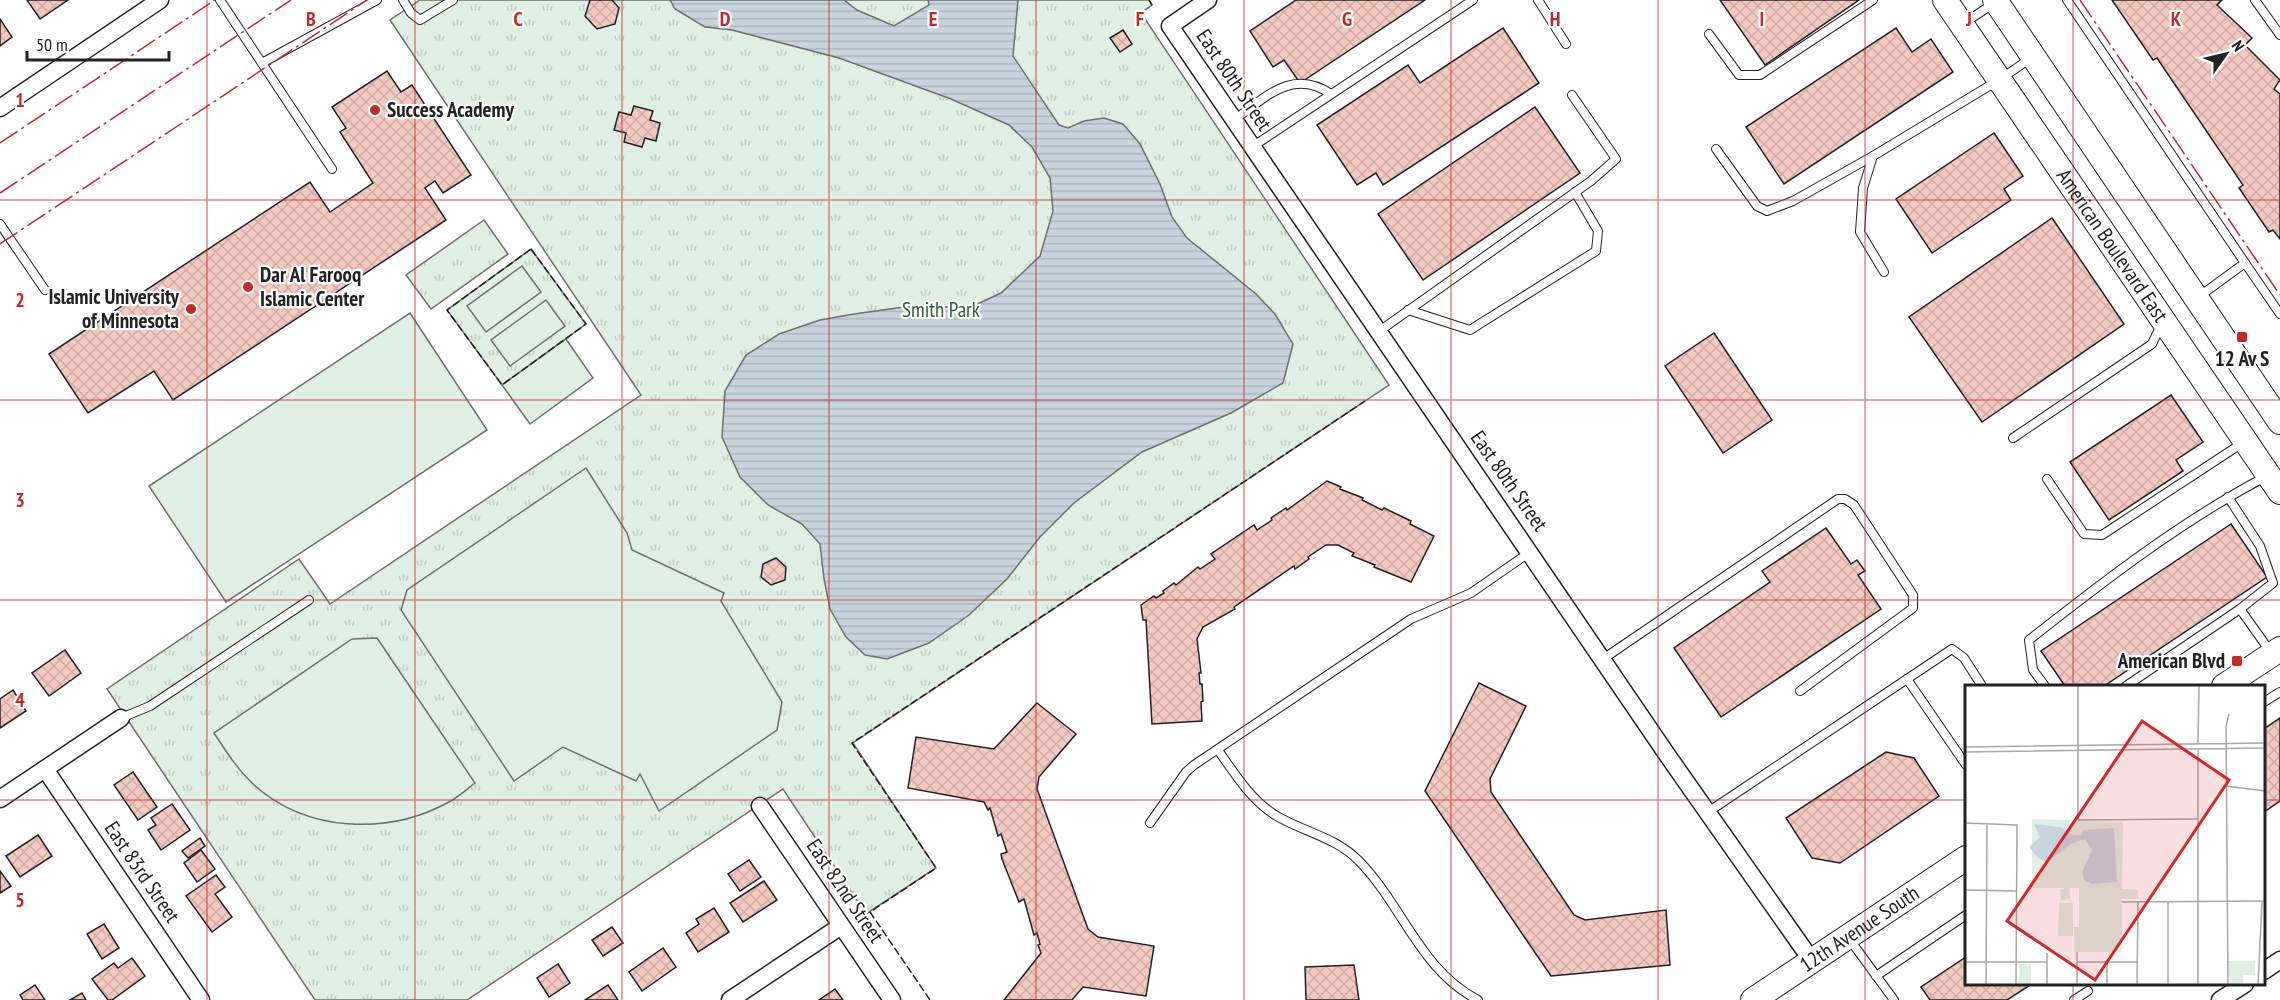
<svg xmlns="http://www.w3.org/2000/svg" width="2280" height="1000" font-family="'PT Sans Narrow',sans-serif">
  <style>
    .park { fill: url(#park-tufts); stroke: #6f6f6f; stroke-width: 1.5 }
    .pitch { fill: #e0efe3; stroke: #6f6f6f; stroke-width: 1.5 }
    .water { fill: url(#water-rules); stroke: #6f6f6f; stroke-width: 1.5 }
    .building { fill: url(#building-cross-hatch); stroke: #222; stroke-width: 1.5 }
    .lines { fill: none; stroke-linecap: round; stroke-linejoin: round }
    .lane-casing { stroke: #222; stroke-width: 10 }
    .street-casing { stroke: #222; stroke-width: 19 }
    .secondary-casing { stroke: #222; stroke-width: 26 }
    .lane { stroke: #fff; stroke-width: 8 }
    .street { stroke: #fff; stroke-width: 16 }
    .secondary { stroke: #fff; stroke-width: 24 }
    .fence { stroke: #222; stroke-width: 1.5; stroke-dasharray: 8 3; stroke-linecap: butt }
    .power { stroke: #c62828; stroke-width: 1.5; stroke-dasharray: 21 4.5 3 4.5; stroke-linecap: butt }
    .grid { fill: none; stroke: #c62828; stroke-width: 1.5; stroke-opacity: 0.55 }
    .poi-dot { fill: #c62828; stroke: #fff; stroke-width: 2 }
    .labels { text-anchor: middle; stroke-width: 4.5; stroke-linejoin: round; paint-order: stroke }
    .street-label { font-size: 21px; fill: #222; stroke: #fff }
    .poi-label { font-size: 21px; font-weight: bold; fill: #222; stroke: #fff; text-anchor: start }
    .park-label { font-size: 21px; fill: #2f5e38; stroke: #fff }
    .inset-road { fill: none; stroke: #a7a7a7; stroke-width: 1.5 }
    .view { fill: #d62828; fill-opacity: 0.15; stroke: #d62828; stroke-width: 3 }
    .inset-edge { fill: none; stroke: #222; stroke-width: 3 }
    .grid-label { font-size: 20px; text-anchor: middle; font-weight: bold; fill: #c62828; stroke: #fff; stroke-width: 4.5; stroke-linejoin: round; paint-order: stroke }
  </style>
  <defs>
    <pattern id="park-tufts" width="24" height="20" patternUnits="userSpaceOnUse" patternTransform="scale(1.5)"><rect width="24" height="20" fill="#e0efe3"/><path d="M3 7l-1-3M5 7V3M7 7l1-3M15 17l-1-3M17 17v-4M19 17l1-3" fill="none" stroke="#c0cdc2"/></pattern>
    <pattern id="water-rules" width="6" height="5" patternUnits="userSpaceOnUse" patternTransform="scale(1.5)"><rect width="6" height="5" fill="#c7d3dd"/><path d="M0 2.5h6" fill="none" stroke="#abb5bd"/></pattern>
    <pattern id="building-cross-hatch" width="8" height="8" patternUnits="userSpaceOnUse" patternTransform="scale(1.5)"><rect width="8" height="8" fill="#f3c9c0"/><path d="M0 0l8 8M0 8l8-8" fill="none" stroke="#d0aca5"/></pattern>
  </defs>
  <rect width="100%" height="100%" fill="#fff"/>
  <g class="park">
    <polygon points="420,0 1149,0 1152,5 1141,13 1389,385 853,743 936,868 866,914 783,789 467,1000 315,1000 107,689 299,559 330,604 641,395 390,20"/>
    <polygon points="484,220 508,254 431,309 406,275"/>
    <polygon points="531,249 586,324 502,385 447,310"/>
  </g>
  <g class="pitch">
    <polygon points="522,266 541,292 486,332 467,306"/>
    <polygon points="546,300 565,326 510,366 491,340"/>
    <polygon points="410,313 487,430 226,602 149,486"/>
    <polygon points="566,339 593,378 530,424 502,385"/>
    <polygon points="586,468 627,533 632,550 724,593 721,601 782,702 777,730 659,811 640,774 636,781 563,747 514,781 401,610 407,590"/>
    <path d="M377 638 475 783C467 789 458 797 449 802 387 836 306 832 253 784 237 769 226 751 214 733L352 639Z"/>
  </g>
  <polygon class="water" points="670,0 844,0 857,10 894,26 929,5 928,0 1018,0 1013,56 1059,125 1068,128 1084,121 1104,118 1123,124 1140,144 1160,184 1172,217 1187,238 1256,294 1275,314 1293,344 1283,383 1231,413 1142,452 1074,503 1040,537 1007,579 969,615 929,643 887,659 865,655 846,637 830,609 824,579 820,544 802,524 768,505 740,477 722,437 725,391 746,355 779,334 820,320 854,314 904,307 971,307 1001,293 1040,256 1053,211 1050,178 1032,147 1009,125 951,99 839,58 732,30 705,27 675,9"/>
  <g class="building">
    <polygon points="27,0 68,0 40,19"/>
    <polygon points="590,0 612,0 619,8 615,24 597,29 585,16"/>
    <polygon points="1296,0 1425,0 1300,83 1284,60 1273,67 1250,31"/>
    <polygon points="1720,0 1859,0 1765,65"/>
    <polygon points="2112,0 2222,0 2217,5 2252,38 2245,45 2280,80 2274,89 2280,94 2280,239 2273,230 2269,232 2239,188 2243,185 2157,58 2153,60"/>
    <polygon points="0,19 12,37 0,46"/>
    <polygon points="1503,28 1539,83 1383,185 1376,173 1357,185 1317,125 1408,65 1420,83"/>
    <polygon points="1896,28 1912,52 1931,39 1953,72 1784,184 1746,127"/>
    <polygon points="1123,30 1132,44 1120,52 1110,38"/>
    <polygon points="387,71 401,92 412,85 471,175 443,193 435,181 425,188 446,220 173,400 154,371 88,413 49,354 310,182 330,212 373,183 340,132 346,128 332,107"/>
    <polygon points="634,106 653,111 650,120 660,123 656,141 645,138 642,147 624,142 626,133 614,130 619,112 631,115"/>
    <polygon points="1535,107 1580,173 1423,280 1378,214"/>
    <polygon points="1994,133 2023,176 2004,189 2011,200 1932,253 1896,199"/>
    <polygon points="2052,218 2124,324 1982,422 1909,317"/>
    <polygon points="1714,333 1772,420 1723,453 1665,366"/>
    <polygon points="2171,395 2203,442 2176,460 2183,471 2109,520 2070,462"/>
    <polygon points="1327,481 1341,487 1340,489 1363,498 1362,500 1382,510 1384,508 1411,521 1410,524 1434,536 1411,582 1374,567 1375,565 1352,556 1354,553 1338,545 1326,545 1308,557 1309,559 1295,569 1294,566 1234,607 1235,609 1203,627 1197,639 1201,673 1199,673 1200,684 1202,684 1203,701 1201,702 1202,721 1152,724 1146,620 1143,620 1141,605 1154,596 1156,598 1164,593 1163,591 1174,583 1176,585 1198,567 1200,569 1215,559 1211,554 1254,525 1257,530 1272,520 1271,518 1286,508 1287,510"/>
    <polygon points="2231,524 2267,577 2104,686 2065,686 2041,651"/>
    <polygon points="1826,528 1851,564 1857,560 1865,571 1858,575 1881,609 1721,717 1674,648 1770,582 1762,571"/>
    <polygon points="776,558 786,567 785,580 771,585 761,577 763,564"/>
    <polygon points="65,650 81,673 49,696 32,673"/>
    <polygon points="1479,683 1526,706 1490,779 1491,792 1574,915 1585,920 1666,910 1670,965 1551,976 1425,791"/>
    <polygon points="13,690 26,711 0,728 0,699"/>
    <polygon points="1037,703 1076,734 1039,777 1037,789 1088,929 1098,937 1154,946 1146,996 1083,987 1072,1000 1004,1000 1041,953 1038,945 1040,944 1037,933 1034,935 1024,899 1019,902 1002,859 1001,854 1007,852 1001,834 998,836 990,808 988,810 984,802 908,788 916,737 994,749"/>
    <polygon points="2280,718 2280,801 2264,812 2264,729"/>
    <polygon points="1886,752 1914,758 1939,796 1840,863 1812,858 1786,818"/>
    <polygon points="133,772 157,807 138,820 114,785"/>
    <polygon points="172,804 190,830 161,850 148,830 156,825 151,818"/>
    <polygon points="38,835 52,856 20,877 6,856"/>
    <polygon points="200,838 205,846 188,858 182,851"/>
    <polygon points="201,850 215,869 197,882 184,863"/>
    <polygon points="749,860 761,877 740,891 728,874"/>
    <polygon points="0,871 11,886 0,893"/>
    <polygon points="216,875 225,887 215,894 232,917 212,932 186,896"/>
    <polygon points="764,881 777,900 743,922 730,903"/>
    <polygon points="714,908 729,932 698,952 686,933 699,924 696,919"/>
    <polygon points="104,924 119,948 102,959 87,934"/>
    <polygon points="612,927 623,943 603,956 592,940"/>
    <polygon points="663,948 676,967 642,991 629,972"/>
    <polygon points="1966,957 1966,984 2032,984 2007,1000 1930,1000 1921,987"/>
    <polygon points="132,958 145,976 112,1000 108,1000 92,979 114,963 118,968"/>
    <polygon points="558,964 570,983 549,997 537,978"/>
    <polygon points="1354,965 1359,1000 1306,1000 1305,967"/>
    <polygon points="35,985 45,1000 23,1000 20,995"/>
    <polygon points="608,985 618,1000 585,1000"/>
    <polygon points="835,989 843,1000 819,1000"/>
    <polygon points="82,993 86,1000 70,1000"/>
  </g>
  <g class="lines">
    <g class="lane-casing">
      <g id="lane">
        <polyline points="220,0 332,169"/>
        <polyline points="403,0 411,13 420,20 453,0"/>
        <polyline points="1538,0 1566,44"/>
        <polyline points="2067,0 2245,263 2197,298"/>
        <polyline points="2255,0 2280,35"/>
        <polyline points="1964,23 1996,2"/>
        <polyline points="1709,34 1739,75 1760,75 1873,0"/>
        <polyline points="262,63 377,0"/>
        <path d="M1234 120C1266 97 1292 68 1331 94"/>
        <polyline points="1252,147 1473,0"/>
        <polyline points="1716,149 1757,206 1767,211 1793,201 1873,156"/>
        <polyline points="0,224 45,290"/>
        <polyline points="2245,263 2280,314"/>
        <polyline points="1884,272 1860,232 1863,188 1873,156 1999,80 2031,58"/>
        <polyline points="1408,310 1470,330 1596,251 1598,231 1575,192"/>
        <polyline points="1378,332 1591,181 1616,159 1572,95"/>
        <polyline points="2013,438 2152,344 2162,323"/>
        <polyline points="2047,479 2084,534 2102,535 2244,442"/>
        <polyline points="2240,609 2272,654"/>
        <polyline points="1603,659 1838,499 1845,499 1854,505 1913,595 1913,608 1800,691"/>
        <polyline points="1907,679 1966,765"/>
        <path d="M2045 686 2033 670 2029 640C2104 581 2180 522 2265 477"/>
        <polyline points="2126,686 2240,609 2273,583 2260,546 2228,497"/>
        <polyline points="2264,702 2280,692"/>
        <polyline points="121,718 150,706 309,600"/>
        <path d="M1218 750C1235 774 1250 799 1275 815 1303 832 1336 837 1359 861 1403 906 1420 970 1478 1000"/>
        <polyline points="1708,812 1952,649 1964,658 1982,686"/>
        <polyline points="1150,823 1186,772 1194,765 1411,619 1471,593 1530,552"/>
        <polyline points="1850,940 1894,1000"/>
        <polyline points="1876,976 1966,915"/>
        <polyline points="2074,1000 2088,991"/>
      </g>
    </g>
    <g class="street-casing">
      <g id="street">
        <polyline points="1208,0 1170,26 1670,759 1812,961"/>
        <polyline points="0,108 160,0"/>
        <polyline points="45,769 201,1000"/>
        <polyline points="0,799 121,718"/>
        <polyline points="760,806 892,1000"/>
        <polyline points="2264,971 2280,960"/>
        <polyline points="730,1000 841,926"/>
        <polyline points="2220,1000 2245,984"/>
      </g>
    </g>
    <g class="secondary-casing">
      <g id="secondary">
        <path id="s1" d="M1945 0 2280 492"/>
        <polyline points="1995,0 2280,422"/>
        <polyline points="2224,686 2280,649"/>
        <path id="s2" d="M1753 1000 1966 858"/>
      </g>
    </g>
    <use href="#lane" class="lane"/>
    <use href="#street" class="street"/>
    <use href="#secondary" class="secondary"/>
    <g class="fence">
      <polyline points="1149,0 1152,5"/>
      <polygon points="531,249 586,324 502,385 447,310"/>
      <polyline points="930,1000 870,912 936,868 852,743 1365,401"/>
    </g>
    <g class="power">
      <polyline points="2080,0 2280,295"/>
      <polyline points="0,143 215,0"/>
      <polyline points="0,193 291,0"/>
      <polyline points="0,244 367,0"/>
    </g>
  </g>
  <path class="grid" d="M207 0V1000M415 0V1000M622 0V1000M829 0V1000M1036 0V1000M1244 0V1000M1451 0V1000M1658 0V1000M1865 0V1000M2073 0V686M0 200H2280M0 400H2280M0 600H2280M0 800H1966M2264 800H2280M2073 984V1000"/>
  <g class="poi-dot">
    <circle cx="375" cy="110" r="6"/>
    <circle cx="248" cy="287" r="6"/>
    <circle cx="191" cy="309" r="6"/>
    <rect x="2236" y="331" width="12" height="12" rx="3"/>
    <rect x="2231" y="655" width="12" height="12" rx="3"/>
  </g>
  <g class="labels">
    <g class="street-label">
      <text transform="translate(1234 80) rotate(56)" y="7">East 80th Street</text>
      <text dy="7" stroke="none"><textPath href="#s1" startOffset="297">American Boulevard East</textPath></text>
      <text transform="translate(1509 481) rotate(55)" y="7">East 80th Street</text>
      <text transform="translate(142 872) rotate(56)" y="7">East 83rd Street</text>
      <text transform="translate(845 891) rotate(56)" y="7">East 82nd Street</text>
      <text dy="7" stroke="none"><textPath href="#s2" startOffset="128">12th Avenue South</textPath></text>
    </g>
    <g class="poi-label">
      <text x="387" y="117">Success Academy</text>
      <text x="260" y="282">Dar Al Farooq<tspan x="260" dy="24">Islamic Center</tspan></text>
      <text x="179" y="304" text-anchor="end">Islamic University<tspan x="179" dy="24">of Minnesota</tspan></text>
      <text x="2242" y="366" text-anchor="middle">12 Av S</text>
      <text x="2225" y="668" text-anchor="end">American Blvd</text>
    </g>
    <g class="park-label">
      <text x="941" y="317">Smith Park</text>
    </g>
  </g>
  <g transform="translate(1965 685)">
    <rect width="300" height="300" fill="#fff"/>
    <path d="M54 279H66V300H54Z" fill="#e0efe3"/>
    <path d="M67 134 158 137 157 204 173 205V214H157V267H109V242H114V203H105V214L96 215 95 204 101 203H67ZM263 276H290V290H278V300H265Z" fill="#e0efe3"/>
    <path d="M137 207 152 211V226L141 230V237L119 236 118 212 128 213ZM94 218H108V251H93ZM120 240H139L137 250 129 258 119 260Z" fill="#e0efe3"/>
    <path d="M69 139 95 142 107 150H116L119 145 149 143 152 197 127 199 119 195 117 187 127 165 120 154 107 158 83 177 73 173 64 162 75 152Z" fill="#c7d3dd"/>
    <path class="inset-road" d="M113 0V135L232 134M233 58 234 0M0 62 300 58M0 67 300 63M261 101 300 106M0 138 52 140 51 300M0 205 52 206M157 217 300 216M0 277H82M112 277H172M21 300 22 138M82 300V268M112 300V267M142 300V277M172 300 173 217M203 300V216M233 300V65M263 300 261 41 264 29M293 300 297 216"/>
    <path class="view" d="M177 36 264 95 130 295 42 236Z"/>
    <rect width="300" height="300" class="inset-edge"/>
  </g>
  <g class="grid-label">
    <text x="311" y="26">B</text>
    <text x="518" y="26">C</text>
    <text x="725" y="26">D</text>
    <text x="933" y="26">E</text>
    <text x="1140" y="26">F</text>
    <text x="1347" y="26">G</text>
    <text x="1555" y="26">H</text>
    <text x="1762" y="26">I</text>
    <text x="1969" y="26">J</text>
    <text x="2176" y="26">K</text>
    <text x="20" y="107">1</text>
    <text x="20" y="307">2</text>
    <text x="20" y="507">3</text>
    <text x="20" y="707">4</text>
    <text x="20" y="907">5</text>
  </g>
  <g transform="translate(2226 54) rotate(56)" stroke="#ffffff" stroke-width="4.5" paint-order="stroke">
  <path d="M0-4.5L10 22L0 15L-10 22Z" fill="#222222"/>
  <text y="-9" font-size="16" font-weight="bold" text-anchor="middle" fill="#222222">N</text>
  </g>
  <path d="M27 51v9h142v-9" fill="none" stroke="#222222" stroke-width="3"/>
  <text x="36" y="51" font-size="18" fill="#222222" stroke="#ffffff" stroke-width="4.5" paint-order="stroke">50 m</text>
</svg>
